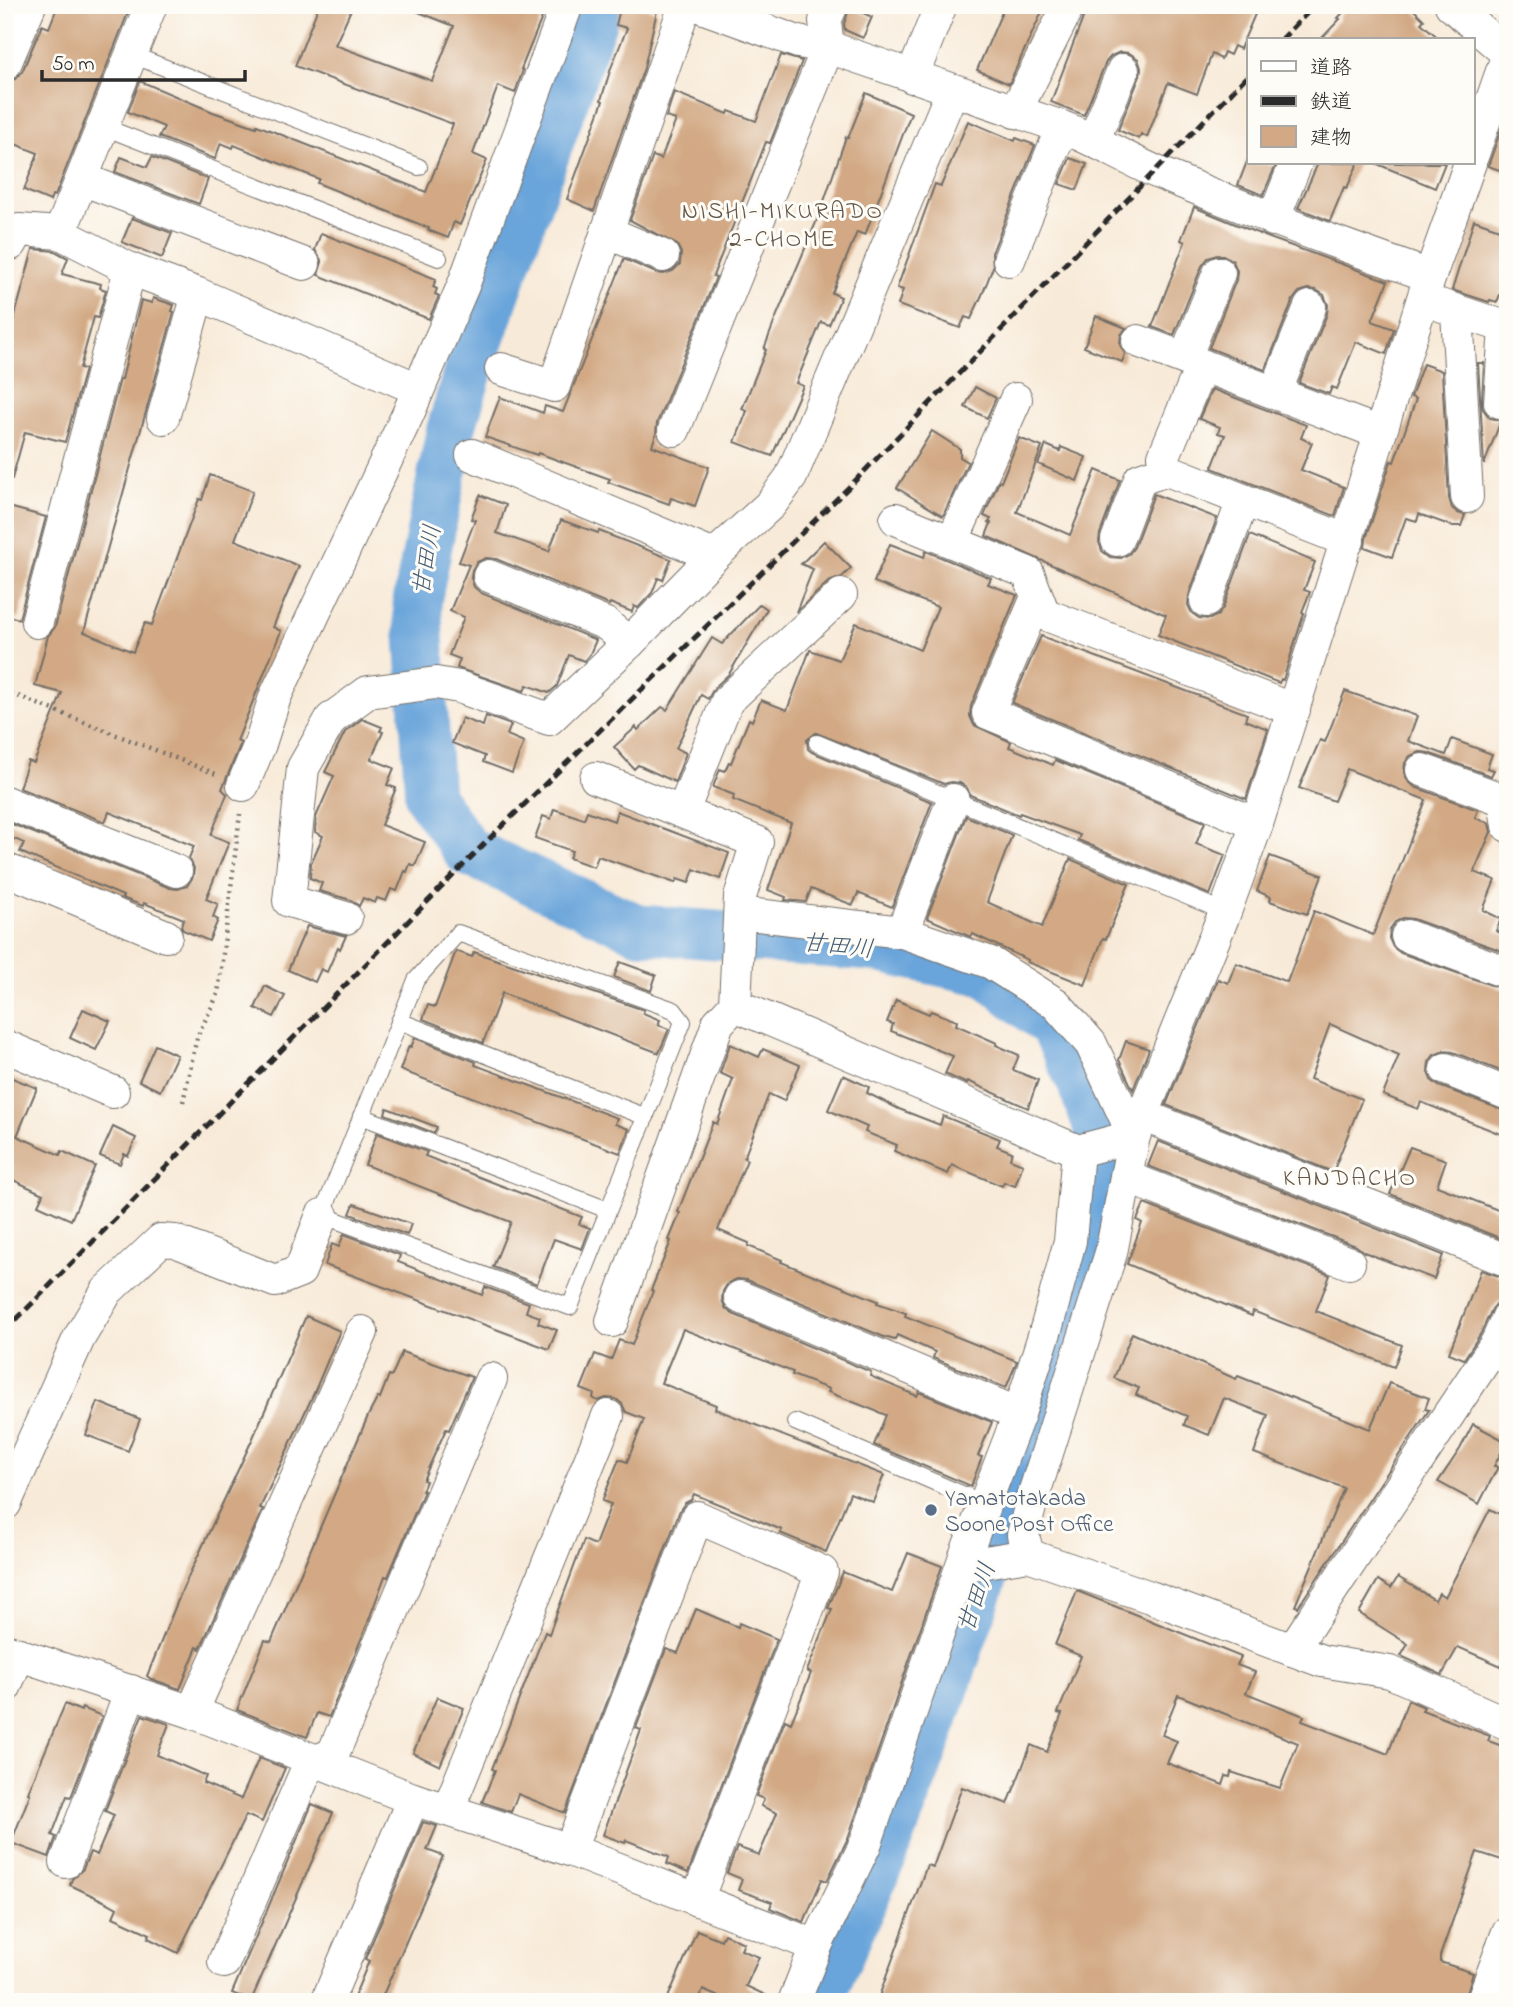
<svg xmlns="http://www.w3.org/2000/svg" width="1513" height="2007" font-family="'Indie Flower','Klee One',sans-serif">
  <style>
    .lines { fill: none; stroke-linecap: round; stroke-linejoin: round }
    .river { stroke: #69a4da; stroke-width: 49 }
    .building { fill: #d2a984; fill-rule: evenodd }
    .service-casing { stroke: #736e68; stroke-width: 18 }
    .minor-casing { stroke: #736e68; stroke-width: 34 }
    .path { stroke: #736e68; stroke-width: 4.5; stroke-dasharray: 2 5; stroke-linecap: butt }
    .service { stroke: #fff; stroke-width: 16 }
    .minor { stroke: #fff; stroke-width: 32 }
    .rail { stroke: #2b2b2b; stroke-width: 5; stroke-dasharray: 10 5; stroke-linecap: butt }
    .service-dot { fill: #5c6f8a; stroke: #fdfcf7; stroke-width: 2.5 }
    .labels { text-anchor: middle; stroke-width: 6; stroke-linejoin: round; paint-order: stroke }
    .service-label { font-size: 23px; fill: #4e5e75; stroke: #fdfcf7; text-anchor: start }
    .neighbourhood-label { font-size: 24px; letter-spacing: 2px; fill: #65574a; stroke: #fdfcf7 }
    .water-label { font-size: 24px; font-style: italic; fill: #445b71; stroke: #fdfcf7 }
  </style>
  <rect width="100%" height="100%" fill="#fdfcf7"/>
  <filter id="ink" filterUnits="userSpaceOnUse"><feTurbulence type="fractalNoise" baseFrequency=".0143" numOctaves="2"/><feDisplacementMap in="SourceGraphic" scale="14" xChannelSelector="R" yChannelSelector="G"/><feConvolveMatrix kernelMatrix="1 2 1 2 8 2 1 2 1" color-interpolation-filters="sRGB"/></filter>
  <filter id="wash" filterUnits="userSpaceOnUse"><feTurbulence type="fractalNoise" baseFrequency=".00686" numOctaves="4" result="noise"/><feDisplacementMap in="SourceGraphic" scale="28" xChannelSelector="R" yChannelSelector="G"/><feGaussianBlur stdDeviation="1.57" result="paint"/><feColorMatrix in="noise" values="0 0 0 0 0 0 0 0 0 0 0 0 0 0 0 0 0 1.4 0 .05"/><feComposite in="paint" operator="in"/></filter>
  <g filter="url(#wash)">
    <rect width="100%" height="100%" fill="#f8ead8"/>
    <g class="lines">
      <polyline class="river" points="598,5 467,375 450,433 417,602 429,797 467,851 639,929 873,947 986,972 1054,1026 1082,1084 1108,1155 1099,1245 924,1748 885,1851 818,2002"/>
    </g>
    <g id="blocks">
      <g class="building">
        <polygon points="58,5 131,5 55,196 52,195 50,201 24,190 38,153 5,140 5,82 15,79 22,72 42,25 49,28"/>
        <polygon points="319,5 353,5 335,45 432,81 454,26 406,7 406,5 517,5 543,15 521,69 523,70 515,93 498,86 473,154 487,160 460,225 454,222 448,238 428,230 429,228 317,183 319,179 234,145 233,148 221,143 215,159 159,137 164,127 128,112 140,81 213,112 256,127 257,125 426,192 453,124 295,66"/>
        <polygon points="621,5 634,5 657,11 644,68 594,211 567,199 603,101 601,100 611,68 627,28 616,25"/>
        <polygon points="1005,5 1045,5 1009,84 977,70"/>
        <polygon points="1088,5 1259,5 1240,49 1234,46 1230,55 1224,52 1221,59 1212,54 1197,94 1168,83 1147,137 1141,134 1139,139 1118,130 1140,76 1141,68 1138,59 1129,53 1120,52 1111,56 1106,62 1084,115 1051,102"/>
        <polygon points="1350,5 1409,5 1424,20 1421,23 1441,40 1320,40 1340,19 1338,18"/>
        <polygon points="850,7 872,17 863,38 845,30 844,24"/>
        <polygon points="781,55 802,61 770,143 766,142 713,276 716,277 657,423 656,434 652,446 709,467 695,506 671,498 669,504 608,482 610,479 538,453 537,455 485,437 500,397 543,413 545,406 563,412 624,259 656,273 664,274 673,271 680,264 681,253 677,245 630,220 653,156 661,159 676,120 666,117 674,92 728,114 729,111 756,121"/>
        <polygon points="866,93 911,113 865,235 857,232 832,293 841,297 829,325 821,322 796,383 803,386 772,456 735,442 747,411 742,409 766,350 764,349 777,315 820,213 846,137 848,138"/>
        <polygon points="1508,110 1508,173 1488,166"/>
        <polygon points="968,121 1015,141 1016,138 1035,145 992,253 993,267 982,295 971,319 965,317 960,328 898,305 903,290 897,288 935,184 941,186"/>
        <polygon points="121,157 147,167 152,157 208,179 199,204 115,172"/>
        <polygon points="1070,158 1087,164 1077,190 1059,184"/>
        <polygon points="1248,159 1249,163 1276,165 1263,195 1238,185"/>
        <polygon points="1318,163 1358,163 1347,188 1344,187 1330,221 1298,208"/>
        <polygon points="1375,163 1445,163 1435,188"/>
        <polygon points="1194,207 1267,237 1388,281 1372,321 1394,329 1386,354 1356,342 1337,389 1332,387 1329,394 1299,383 1327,314 1328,305 1324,295 1316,290 1308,289 1299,292 1293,300 1265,370 1209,348 1236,280 1237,271 1233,261 1225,256 1217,255 1208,258 1202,266 1174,335 1152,327 1185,242 1181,240"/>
        <polygon points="132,218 172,233 162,258 122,242"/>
        <polygon points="1474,220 1508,232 1508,275 1497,302 1490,300 1489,302 1452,290"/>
        <polygon points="321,233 436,279 433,287 437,289 435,294 439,296 429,319 318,275 322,262 315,250"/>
        <polygon points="33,249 55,251 68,258 62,274 101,284 100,288 106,290 98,318 94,317 80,368 85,369 65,442 25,432 12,479 5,478 5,332 9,318 14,319"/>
        <polygon points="153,298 174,305 172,311 174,312 84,632 133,652 145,623 152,625 199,499 202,500 210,475 253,491 235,540 299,566 273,627 281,631 237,741 241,743 222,789 227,794 211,835 229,842 206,899 218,904 213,917 218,920 209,941 183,930 181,926 184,919 144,903 143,906 122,898 123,896 20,852 24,843 5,835 7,822 170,888 178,889 187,886 193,877 194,868 189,858 194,846 109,812 105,822 19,788 28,761 34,763 62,693 35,686 48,636 55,627 120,379 122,379 141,300 152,303"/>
        <polygon points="1096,316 1126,328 1121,335 1120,345 1125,354 1122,362 1084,347"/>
        <polygon points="1478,363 1484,363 1482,401 1483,409 1490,418 1501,420 1484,465"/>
        <polygon points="1423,364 1442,371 1449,498 1452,508 1458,513 1465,515 1461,526 1452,526 1419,514 1417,521 1406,518 1392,557 1365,547 1366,539 1391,461 1394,462 1416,399 1411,397"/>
        <polygon points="975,387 996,398 987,418 965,407"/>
        <polygon points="1212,389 1306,425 1301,438 1312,443 1301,470 1344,487 1335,516 1212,468 1225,435 1218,433 1220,427 1199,419"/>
        <polygon points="932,431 960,449 960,457 968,462 943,516 897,488"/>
        <polygon points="1019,438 1042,447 1017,512 1070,535 1096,470 1120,480 1100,534 1099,542 1102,551 1110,557 1121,558 1129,554 1134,547 1154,494 1217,518 1189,595 1188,605 1192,613 1199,618 1210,619 1218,615 1223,608 1250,535 1315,562 1304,590 1310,592 1302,612 1304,613 1283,680 1281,679 1279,683 1158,635 1166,615 986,536 991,523 989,522 991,519 984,516 999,481 1001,482"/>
        <polygon points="1046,445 1060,451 1061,447 1086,457 1077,481 1038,464"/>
        <polygon points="480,495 506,505 497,533 549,551 561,520 598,533 599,531 671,559 663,580 658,578 652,593 638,608 634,606 632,612 610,603 609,605 496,559 486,558 477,562 472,570 471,578 474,587 481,593 596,640 590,654 584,661 569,655 557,686 549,693 527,685 524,691 457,668 460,659 449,655 464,617 450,611 469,565 459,562 475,520 471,519"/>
        <polygon points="5,506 46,517 19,619 5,615"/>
        <polygon points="824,541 851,568 842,577 828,582 796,612 813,569 801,564"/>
        <polygon points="890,544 924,557 926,551 991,578 988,584 1017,595 971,706 970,716 974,725 1011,742 1009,747 1053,765 1055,760 1205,822 1196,844 1225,855 1210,895 1078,840 1080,835 1020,813 1019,815 970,795 967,788 960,783 951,782 944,784 816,733 807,740 808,749 812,752 932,802 892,907 858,893 853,905 811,889 806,902 785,900 786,897 768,890 791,823 733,800 734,795 713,787 720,769 725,771 729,762 731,763 749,719 752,721 761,700 787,710 810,650 839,660 856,623 920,650 938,607 874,582"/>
        <polygon points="760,604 767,609 729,674 714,688 708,699 701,695 676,748 686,753 675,782 638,765 634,769 614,747 636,727 638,730 662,707 667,710 712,638 722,644"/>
        <polygon points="1041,636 1247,714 1245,720 1268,729 1246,799 1012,703"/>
        <polygon points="1345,691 1417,716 1408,741 1446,755 1452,739 1492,754 1487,768 1494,770 1491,776 1428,753 1420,752 1410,756 1405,763 1404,772 1408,781 1415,787 1478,810 1475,818 1489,823 1491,832 1474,872 1495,880 1483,910 1501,919 1496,931 1508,936 1508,953 1413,919 1403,918 1395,922 1390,929 1389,938 1393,947 1401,953 1508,991 1508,1074 1453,1052 1444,1051 1434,1055 1429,1062 1428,1071 1431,1080 1439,1086 1508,1112 1508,1137 1421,1102 1418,1109 1383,1095 1399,1055 1330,1024 1310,1079 1362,1099 1333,1172 1166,1105 1218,979 1228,983 1236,963 1287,982 1314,911 1373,935 1426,800 1347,769 1334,801 1299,788 1320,740 1325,742"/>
        <polygon points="486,716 511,725 507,735 524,742 512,773 483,762 485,756 452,743 462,718 483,726"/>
        <polygon points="362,719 382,727 380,731 383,732 371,759 394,768 387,785 396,788 381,825 425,842 415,866 410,864 407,872 405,871 397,891 391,889 386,901 377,898 375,903 363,898 359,906 351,900 319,891 322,883 310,878 311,863 323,836 315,832 316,817 334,776 325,772 345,732"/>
        <polygon points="554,809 584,819 587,811 614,821 617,811 729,853 720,879 694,869 689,883 677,879 675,883 598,856 594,867 569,858 572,851 535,838 543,816 551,819"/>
        <polygon points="966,816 1012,835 987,902 1042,927 1070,859 1129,884 1106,939 1103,938 1085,985 1027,962 1028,960 973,934 971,937 966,935 927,918"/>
        <polygon points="1270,856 1322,875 1307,914 1270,901 1271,897 1257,891"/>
        <polygon points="307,926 346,936 340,949 338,947 327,972 321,969 315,982 288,970"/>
        <polygon points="456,951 472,957 474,952 644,1010 643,1013 660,1020 658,1025 669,1029 659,1053 502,993 483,1043 423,1019 428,1005 435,1007"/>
        <polygon points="620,962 656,975 651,991 614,977"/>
        <polygon points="265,986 285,996 274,1017 255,1008"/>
        <polygon points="896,1000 929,1014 931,1011 957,1021 956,1025 997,1043 996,1045 1019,1055 1013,1070 1038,1080 1028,1108 968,1081 967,1084 945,1074 953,1056 891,1031 893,1024 887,1022"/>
        <polygon points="83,1009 110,1021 96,1050 70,1038"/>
        <polygon points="415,1038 476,1062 475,1065 617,1118 615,1124 629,1129 620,1153 400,1070 409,1046 411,1047"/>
        <polygon points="1126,1041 1149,1049 1133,1090 1119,1060"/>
        <polygon points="730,1044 759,1057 763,1049 800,1065 784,1101 769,1094 744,1158 747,1160 718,1230 749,1243 748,1246 782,1260 781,1262 878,1301 877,1303 906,1313 905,1316 1017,1361 1006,1388 933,1358 935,1352 897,1335 895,1340 884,1337 747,1280 737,1279 728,1283 723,1291 722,1300 726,1309 733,1314 871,1372 870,1376 917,1396 919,1392 992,1422 978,1456 982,1457 971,1486 874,1445 886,1415 828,1392 829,1389 792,1375 793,1372 683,1329 661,1383 716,1405 715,1409 884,1475 873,1502 850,1493 826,1552 780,1533 782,1530 694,1494 691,1500 685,1503 680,1510 565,1813 518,1794 511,1812 482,1802 495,1770 492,1769 545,1632 549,1634 584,1540 595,1545 611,1504 602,1501 619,1459 627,1462 644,1419 626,1412 622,1404 616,1399 606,1398 598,1401 593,1398 594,1394 581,1389 595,1354 611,1360 619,1340 632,1345 653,1291 651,1290 671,1241 669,1240 680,1213 678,1212 713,1122 717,1124 733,1079 720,1073"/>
        <polygon points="155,1045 177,1055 160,1091 139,1081"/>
        <polygon points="5,1075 37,1088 17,1136 60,1155 62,1151 95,1166 71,1220 38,1205 43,1194 5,1176"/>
        <polygon points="843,1075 869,1087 867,1093 899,1109 940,1125 943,1116 1000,1139 997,1146 1012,1152 1010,1159 1023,1164 1015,1186 1004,1182 1002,1186 952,1165 948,1174 915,1160 894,1151 897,1145 865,1132 867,1127 828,1110"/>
        <polygon points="387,1108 437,1127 434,1133 385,1114"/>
        <polygon points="113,1127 136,1138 128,1156 124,1154 120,1164 100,1156"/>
        <polygon points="377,1133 427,1152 425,1156 582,1217 579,1224 590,1228 582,1249 554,1239 537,1284 493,1267 511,1222 365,1165"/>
        <polygon points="1158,1141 1443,1255 1434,1279 1364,1252 1356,1246 1148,1166"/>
        <polygon points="1410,1147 1446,1160 1437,1186 1508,1214 1508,1225 1502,1239 1390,1194"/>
        <polygon points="354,1204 411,1224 407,1235 350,1214"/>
        <polygon points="1144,1204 1330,1275 1316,1311 1402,1345 1394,1367 1253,1311 1252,1316 1127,1264 1142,1223 1137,1220"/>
        <polygon points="344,1234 400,1255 398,1262 482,1295 485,1287 529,1303 526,1312 540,1317 538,1323 557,1330 549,1349 325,1265 332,1244 339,1247"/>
        <polygon points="1481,1270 1508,1279 1508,1299 1498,1302 1492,1309 1481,1333 1464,1359 1449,1353"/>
        <polygon points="306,1316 340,1331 314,1393 260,1508 263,1509 200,1649 197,1647 180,1689 151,1679 147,1676 183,1588 252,1440"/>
        <polygon points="1132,1333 1236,1379 1238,1376 1370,1429 1389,1383 1429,1398 1425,1409 1429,1410 1298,1607 1295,1606 1344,1488 1254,1453 1268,1415 1224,1398 1209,1435 1184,1425 1187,1416 1136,1395 1139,1388 1114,1378"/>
        <polygon points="402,1352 472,1377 449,1430 446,1429 423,1480 426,1481 422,1491 424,1491 388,1577 385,1576 367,1625 329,1717 317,1713 307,1737 237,1710 265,1640 271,1642 368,1416 378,1397 380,1398 389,1375 392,1376"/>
        <polygon points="98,1402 140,1419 128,1451 86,1435"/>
        <polygon points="1473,1424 1507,1442 1494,1466 1498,1467 1479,1504 1438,1482 1460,1449"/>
        <polygon points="1490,1509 1508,1518 1508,1669 1458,1647 1442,1675 1401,1656 1408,1644 1359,1613 1378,1580 1391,1588 1398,1577 1435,1600 1439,1593 1445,1597"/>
        <polygon points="908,1553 942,1566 848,1838 827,1881 822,1879 804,1922 770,1908 772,1902 738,1890 742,1879 727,1873 737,1847 759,1855 777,1813 761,1806 764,1799 756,1796 785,1720 791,1723 811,1673 807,1671 832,1609 828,1608 843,1572 892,1592"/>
        <path d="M1077 1591 1241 1657 1237 1665 1255 1672 1246 1693 1304 1716 1302 1721 1388 1754 1408 1700 1424 1707 1422 1710 1490 1736 1488 1741 1508 1748V1862L1477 1852 1440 1956V1962L1473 1973 1464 2002H877L927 1865 933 1867 962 1787 1008 1804 1031 1745 1047 1752 1062 1714 1058 1713 1081 1656 1055 1645ZM1178 1695 1298 1743 1280 1788 1231 1772 1230 1777 1226 1776 1223 1785 1167 1763 1177 1741 1162 1735Z"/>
        <polygon points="696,1609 738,1627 739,1623 777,1639 688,1873 667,1864 669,1857 626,1840 625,1843 603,1835 641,1730 636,1728 666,1649 678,1653"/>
        <polygon points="437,1697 464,1708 440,1766 413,1753"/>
        <polygon points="65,1704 81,1711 82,1708 102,1716 71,1797 67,1796 52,1835 56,1837 49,1857 11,1843 30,1794 28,1793 36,1773"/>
        <polygon points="142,1715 169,1724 157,1755 206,1776 203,1783 241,1799 259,1758 285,1768 262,1822 246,1815 178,1953 148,1938 150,1934 113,1917 117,1908 108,1903 70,1885 72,1879 83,1869 90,1852 97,1855 114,1815 105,1811"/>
        <polygon points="312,1804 333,1813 251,2001 232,1993"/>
        <polygon points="423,1822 437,1826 427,1850 443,1856 380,2002 352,2002 369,1961 365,1959"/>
        <polygon points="697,1930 721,1940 724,1934 744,1943 741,1950 759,1957 746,1986 776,2000 776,2002 730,2002 703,1990 698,2002 666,2002"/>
      </g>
    </g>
  </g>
  <g filter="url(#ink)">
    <use href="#blocks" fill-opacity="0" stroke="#736e68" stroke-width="2"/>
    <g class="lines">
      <g class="service-casing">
        <g id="service">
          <polyline points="130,54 419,167"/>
          <polyline points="104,127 439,258"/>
          <polyline points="817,743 1225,912"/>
          <polygon points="458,933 674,1010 683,1022 570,1307 322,1215 416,980"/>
          <polyline points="399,1021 646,1117"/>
          <polyline points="361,1116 608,1210"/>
          <polyline points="795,1422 985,1504"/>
        </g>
      </g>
      <g class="minor-casing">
        <g id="minor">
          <path d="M696 5 798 42 828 47 1062 127C1096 140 1126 159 1159 173 1248 210 1338 244 1430 276"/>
          <polyline points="1451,5 1508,54"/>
          <polyline points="5,64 30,5"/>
          <polyline points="912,77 941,5"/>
          <polyline points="1015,112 1069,5"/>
          <polyline points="1094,139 1123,70"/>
          <polyline points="1473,154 1508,54"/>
          <polyline points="82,179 304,264"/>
          <polyline points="1273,220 1296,163"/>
          <polyline points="607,232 663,256"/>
          <polyline points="60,233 130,269 198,294 418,389"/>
          <polyline points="11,244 19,230 60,233 151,5"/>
          <polyline points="1009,260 1062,127"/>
          <polyline points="1440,305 1505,327 1500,402"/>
          <polyline points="1457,311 1467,497"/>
          <polyline points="1138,341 1380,433"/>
          <polyline points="1185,358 1219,273"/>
          <polyline points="1202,365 1164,456 1167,470 1348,541"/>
          <polyline points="501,369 554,386 685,5"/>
          <polyline points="1275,393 1310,307"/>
          <polyline points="163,418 198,294"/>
          <polyline points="674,430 828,47 825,21 832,5"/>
          <polyline points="472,455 714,556"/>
          <polyline points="896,519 1028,573 1044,614 1294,710"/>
          <polyline points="1117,540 1140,479 1167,470"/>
          <polyline points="952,542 1016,399"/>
          <polyline points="489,576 606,624 629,643"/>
          <polyline points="1037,597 988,713 1257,824"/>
          <polyline points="1206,601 1243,500"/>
          <polyline points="37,622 130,269"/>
          <polyline points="1422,770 1504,800 1508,826"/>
          <polyline points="596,778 757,842 740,897 735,1005 1078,1151 1134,1136 1091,1044 1056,1004 991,963 902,932 740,913"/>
          <polyline points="243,785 260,744 275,697 408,414 463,286 567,5"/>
          <polyline points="5,802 176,871"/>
          <polyline points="683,811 727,701 841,595"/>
          <polyline points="5,869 166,936"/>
          <polyline points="346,918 289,901 303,768 331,719 368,692 436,683 459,687 549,719 629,643 714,556 771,504 791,477 952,91"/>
          <polyline points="902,932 953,800"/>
          <polyline points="1407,936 1508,973"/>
          <polyline points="5,1046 113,1092"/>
          <polyline points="1446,1069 1508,1094"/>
          <polyline points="1142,1115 1508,1261"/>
          <polyline points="1126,1177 1349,1263"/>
          <polyline points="740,1297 1019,1414"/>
          <polyline points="612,1321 718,1023 735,1005"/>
          <polyline points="5,1504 79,1338 107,1291 161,1240 175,1241 275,1281 300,1271 322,1215"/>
          <polyline points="1028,1555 1023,1535 1031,1503 1111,1253 1134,1136 1225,912 1257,824 1430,276 1470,163"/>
          <polyline points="961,1570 973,1564 1028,1555 1150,1597 1322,1661 1390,1672 1508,1724"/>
          <polyline points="5,1650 192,1712 413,1799 570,1850 816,1946"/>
          <polyline points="1292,1650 1497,1342 1508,1317"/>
          <polyline points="5,1687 19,1654"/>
          <polyline points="192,1712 362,1332"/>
          <polyline points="448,1810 608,1416"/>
          <polyline points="570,1850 697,1517 822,1572 697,1900"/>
          <polyline points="66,1862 131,1691"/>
          <polyline points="224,1962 307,1769 316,1761 333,1754 491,1379"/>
          <polyline points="328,1999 413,1799"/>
          <polyline points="794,2002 816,1946 865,1845 965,1556 1019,1414 1047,1326 1070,1241 1078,1151"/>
          <polyline points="1482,2002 1508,1932"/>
        </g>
      </g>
      <g class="path">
        <polyline points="5,691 216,774"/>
        <polyline points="183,1102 197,1037 218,994 240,814"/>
      </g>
      <use href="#service" class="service"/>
      <use href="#minor" class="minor"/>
      <g class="rail">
        <polyline points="1281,40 1315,5"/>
        <polyline points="5,1331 494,834 850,486 1249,74"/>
      </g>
    </g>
  </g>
  <circle class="service-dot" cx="931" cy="1510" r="7"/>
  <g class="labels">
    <g class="service-label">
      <text x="945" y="1505">Yamatotakada<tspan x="945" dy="26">Soone Post Office</tspan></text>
    </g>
    <g class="neighbourhood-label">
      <text x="783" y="218">NISHI-MIKURADO<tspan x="783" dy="28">2-CHOME</tspan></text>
      <text x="1350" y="1185">KANDACHO</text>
    </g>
    <g class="water-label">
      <text transform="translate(426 560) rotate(-80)" y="8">甘田川</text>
      <text transform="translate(838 945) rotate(6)" y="8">甘田川</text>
      <text transform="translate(976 1597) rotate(-71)" y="8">甘田川</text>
    </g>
  </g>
  <rect width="1513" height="2007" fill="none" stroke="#fdfcf7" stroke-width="28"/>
  <rect x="1247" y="38" width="228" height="126" fill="#fdfcf7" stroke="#a9a8a5" stroke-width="2"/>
  <rect x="1261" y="61" width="35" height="10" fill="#ffffff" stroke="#a9a8a5" stroke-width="2"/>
  <text x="1310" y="74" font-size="21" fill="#2b2b2b">道路</text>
  <rect x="1261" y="96" width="35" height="10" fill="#2b2b2b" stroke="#a9a8a5" stroke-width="2"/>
  <text x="1310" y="108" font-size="21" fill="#2b2b2b">鉄道</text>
  <rect x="1261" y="126" width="35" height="21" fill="#d2a984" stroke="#a9a8a5" stroke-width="2"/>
  <text x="1310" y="144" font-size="21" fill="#2b2b2b">建物</text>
  <path d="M42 70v10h203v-10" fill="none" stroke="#2b2b2b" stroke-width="3.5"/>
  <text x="52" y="70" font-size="21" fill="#2b2b2b" stroke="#fdfcf7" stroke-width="5" paint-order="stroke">50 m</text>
</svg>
